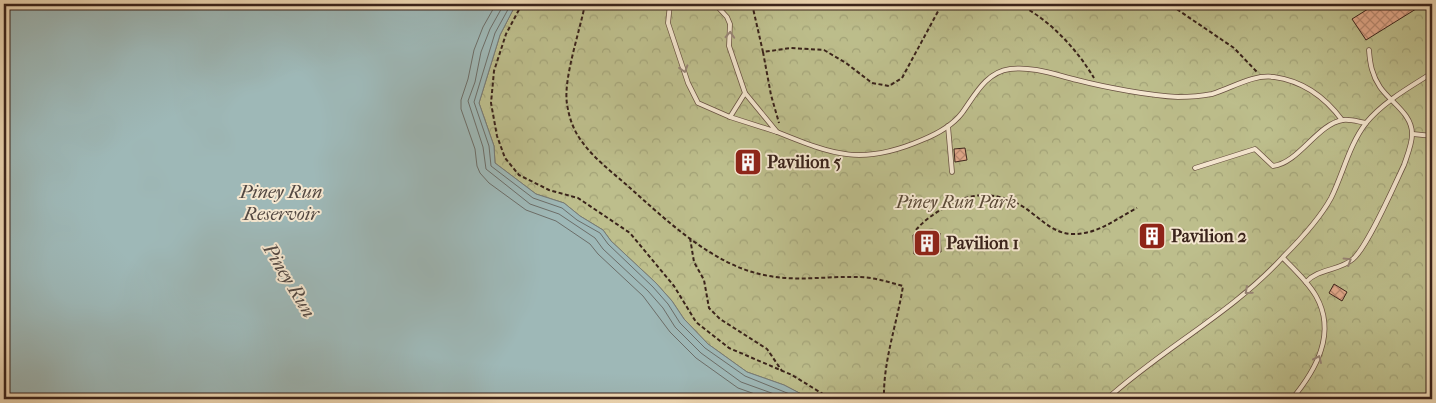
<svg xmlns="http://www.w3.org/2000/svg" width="1436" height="403" font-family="'IM FELL French Canon',serif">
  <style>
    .park { fill: url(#park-crowns); stroke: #7c7054 }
    .water { fill: #9eb8b7; stroke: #767c79 }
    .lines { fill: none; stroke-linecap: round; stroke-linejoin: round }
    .shore { stroke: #6c6e69; stroke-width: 1 }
    .building { fill: url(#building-cross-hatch); stroke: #3a231b }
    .lane-casing { stroke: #685142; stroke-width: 5.5 }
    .path { stroke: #3a231b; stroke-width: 2; stroke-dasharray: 4 2.5; stroke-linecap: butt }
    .lane { stroke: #f5e7d0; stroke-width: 4 }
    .oneway { stroke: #988576 }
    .labels { text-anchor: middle; stroke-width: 4; stroke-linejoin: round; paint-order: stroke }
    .poi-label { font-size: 18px; font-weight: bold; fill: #3a231b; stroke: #f5e7d0; text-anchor: start }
    .park-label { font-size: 18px; font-style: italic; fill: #5b4a37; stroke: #f5e7d0 }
    .water-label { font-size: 19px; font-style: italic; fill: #534842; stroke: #f5e7d0 }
  </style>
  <defs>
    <pattern id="park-crowns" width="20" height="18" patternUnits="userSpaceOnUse" patternTransform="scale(1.25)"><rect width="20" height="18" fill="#bdbe8c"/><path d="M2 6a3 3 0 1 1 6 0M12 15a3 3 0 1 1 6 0" fill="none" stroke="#a3a378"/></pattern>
    <pattern id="building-cross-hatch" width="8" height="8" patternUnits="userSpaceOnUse" patternTransform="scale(1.25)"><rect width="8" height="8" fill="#e5ab8e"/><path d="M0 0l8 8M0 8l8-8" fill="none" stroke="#bb8b73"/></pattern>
  </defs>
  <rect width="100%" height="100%" fill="#f0dab6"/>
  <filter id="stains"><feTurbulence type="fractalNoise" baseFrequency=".004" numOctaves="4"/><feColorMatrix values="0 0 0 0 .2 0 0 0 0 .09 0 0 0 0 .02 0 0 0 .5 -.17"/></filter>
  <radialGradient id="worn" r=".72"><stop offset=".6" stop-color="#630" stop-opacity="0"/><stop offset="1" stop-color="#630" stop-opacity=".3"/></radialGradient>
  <polygon class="park" points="516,4 1432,4 1432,399 811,399 784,385 747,372 708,344 684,319 672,301 656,283 611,241 603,230 580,216 564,203 536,194 495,163 494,146 479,103 500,35"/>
  <polygon class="water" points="4,4 516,4 500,35 479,103 494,146 495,163 536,194 564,203 580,216 603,230 611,241 656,283 672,301 684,319 708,344 747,372 784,385 811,399 8,399 4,397"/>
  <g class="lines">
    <g class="shore">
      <polyline points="496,4 483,27 474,50 468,79 461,100 461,109 475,149 477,166 480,173 489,183 526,210 556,221 590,244 598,254 643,296 670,332 696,358 738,388 769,399"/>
      <polyline points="504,4 490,29 481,52 475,82 468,101 483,147 486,169 530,204 559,214 595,238 603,249 648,291 663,308 675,327 701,353 741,382 788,399"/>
      <polyline points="511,4 495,33 474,102 489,146 491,166 533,198 562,208 577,220 600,233 608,244 653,287 668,304 680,323 705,348 745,376 802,399"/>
    </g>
  </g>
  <g class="building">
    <polygon points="1376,4 1424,4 1366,40 1352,19"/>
    <polygon points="965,148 967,160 955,162 954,149"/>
    <polygon points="750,151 759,157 757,170 746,174 737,167 739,155"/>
    <polygon points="940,233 941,252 914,254 913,235"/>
    <polygon points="1334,284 1347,292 1342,301 1329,293"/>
  </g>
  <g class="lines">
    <g class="lane-casing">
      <g id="lane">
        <polyline points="670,4 668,23 688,83 698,103 730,117 777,132 745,93 729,46 730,24 727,17 715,4"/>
        <polyline points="730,117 745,93"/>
        <polyline points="948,126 952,172"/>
        <path d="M777 132C834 155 862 166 922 140 937 134 952 126 962 113 975 95 986 72 1010 69 1033 66 1056 75 1077 80 1104 87 1151 96 1178 97 1189 97 1202 96 1212 94 1232 88 1253 74 1274 77 1303 81 1325 97 1342 120"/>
        <polyline points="1413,134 1432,136"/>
        <path d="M1195 168 1255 149 1273 166C1299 163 1317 124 1343 120 1351 119 1359 122 1366 123"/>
        <path d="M1283 258C1295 270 1308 282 1316 296 1337 333 1316 370 1292 399"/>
        <path d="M1306 282C1319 268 1339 271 1353 259 1368 246 1394 186 1404 165 1407 156 1412 144 1412 135 1413 114 1390 102 1380 87 1372 75 1370 64 1369 50"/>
        <path d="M1107 399C1163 348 1232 313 1283 257 1300 240 1319 220 1331 198 1343 174 1349 145 1366 123 1383 102 1410 87 1432 73"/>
      </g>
    </g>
    <g class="path">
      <polyline points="522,4 506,34 494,71 491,103 497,136 505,158 519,175 549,190 578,198 630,233 674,286 696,322 729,348 792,375 831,399"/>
      <path d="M585 4C580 31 563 79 567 104 569 117 573 129 580 139 593 158 612 172 629 187 666 220 713 265 764 275 795 282 827 276 858 277 874 277 888 282 903 286 897 324 883 361 884 399"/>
      <polyline points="752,4 763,52 791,48 824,50 846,63 872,83 889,86 902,78 942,4"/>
      <path d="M1018 4C1049 19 1076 48 1094 78"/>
      <polyline points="1173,4 1178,10 1234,48 1257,72"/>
      <polyline points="763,52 771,95 779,123"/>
      <path d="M916 230C925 219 937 212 949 205 974 191 1000 192 1025 208 1039 217 1052 233 1071 234 1098 235 1115 219 1137 208"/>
      <polyline points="690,238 694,262 704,280 709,308 720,319 767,349 782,371"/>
    </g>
    <use href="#lane" class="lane"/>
  </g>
  <defs><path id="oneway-chevron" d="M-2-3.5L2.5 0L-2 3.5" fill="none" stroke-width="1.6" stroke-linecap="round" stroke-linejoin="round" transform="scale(1.25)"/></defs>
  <g class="oneway">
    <use href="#oneway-chevron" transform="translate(730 35) rotate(-87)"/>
    <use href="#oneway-chevron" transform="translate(684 69) rotate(73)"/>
    <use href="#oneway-chevron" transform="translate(1348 261) rotate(-32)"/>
    <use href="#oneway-chevron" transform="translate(1248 291) rotate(139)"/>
    <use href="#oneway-chevron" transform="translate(1318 359) rotate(-66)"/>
  </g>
  <defs>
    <g id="building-square" transform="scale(1.4375)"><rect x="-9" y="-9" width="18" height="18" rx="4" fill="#8f2418" stroke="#f5e7d0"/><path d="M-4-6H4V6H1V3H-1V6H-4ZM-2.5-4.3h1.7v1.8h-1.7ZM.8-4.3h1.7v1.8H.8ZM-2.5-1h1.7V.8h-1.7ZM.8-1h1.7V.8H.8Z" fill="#fff"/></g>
  </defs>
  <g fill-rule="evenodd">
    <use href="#building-square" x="748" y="162"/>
    <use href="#building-square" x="1152" y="236"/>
    <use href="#building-square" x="927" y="243"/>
  </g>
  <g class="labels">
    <g class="poi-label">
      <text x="767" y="168">Pavilion 5</text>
      <text x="1171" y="242">Pavilion 2</text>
      <text x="946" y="249">Pavilion 1</text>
    </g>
    <g class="park-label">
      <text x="956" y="208">Piney Run Park</text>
    </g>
    <g class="water-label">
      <text x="281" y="198">Piney Run<tspan x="281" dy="22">Reservoir</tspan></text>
      <text transform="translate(290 280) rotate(59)" y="7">Piney Run</text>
    </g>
  </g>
  <rect width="1436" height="403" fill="none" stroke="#f0dab6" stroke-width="20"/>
  <rect x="5" y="5" width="1426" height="393" fill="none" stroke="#3a231b" stroke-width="2.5"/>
  <rect x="10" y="10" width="1416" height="383" fill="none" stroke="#3a231b"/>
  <rect width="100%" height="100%" filter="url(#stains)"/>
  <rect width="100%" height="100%" fill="url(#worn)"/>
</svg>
